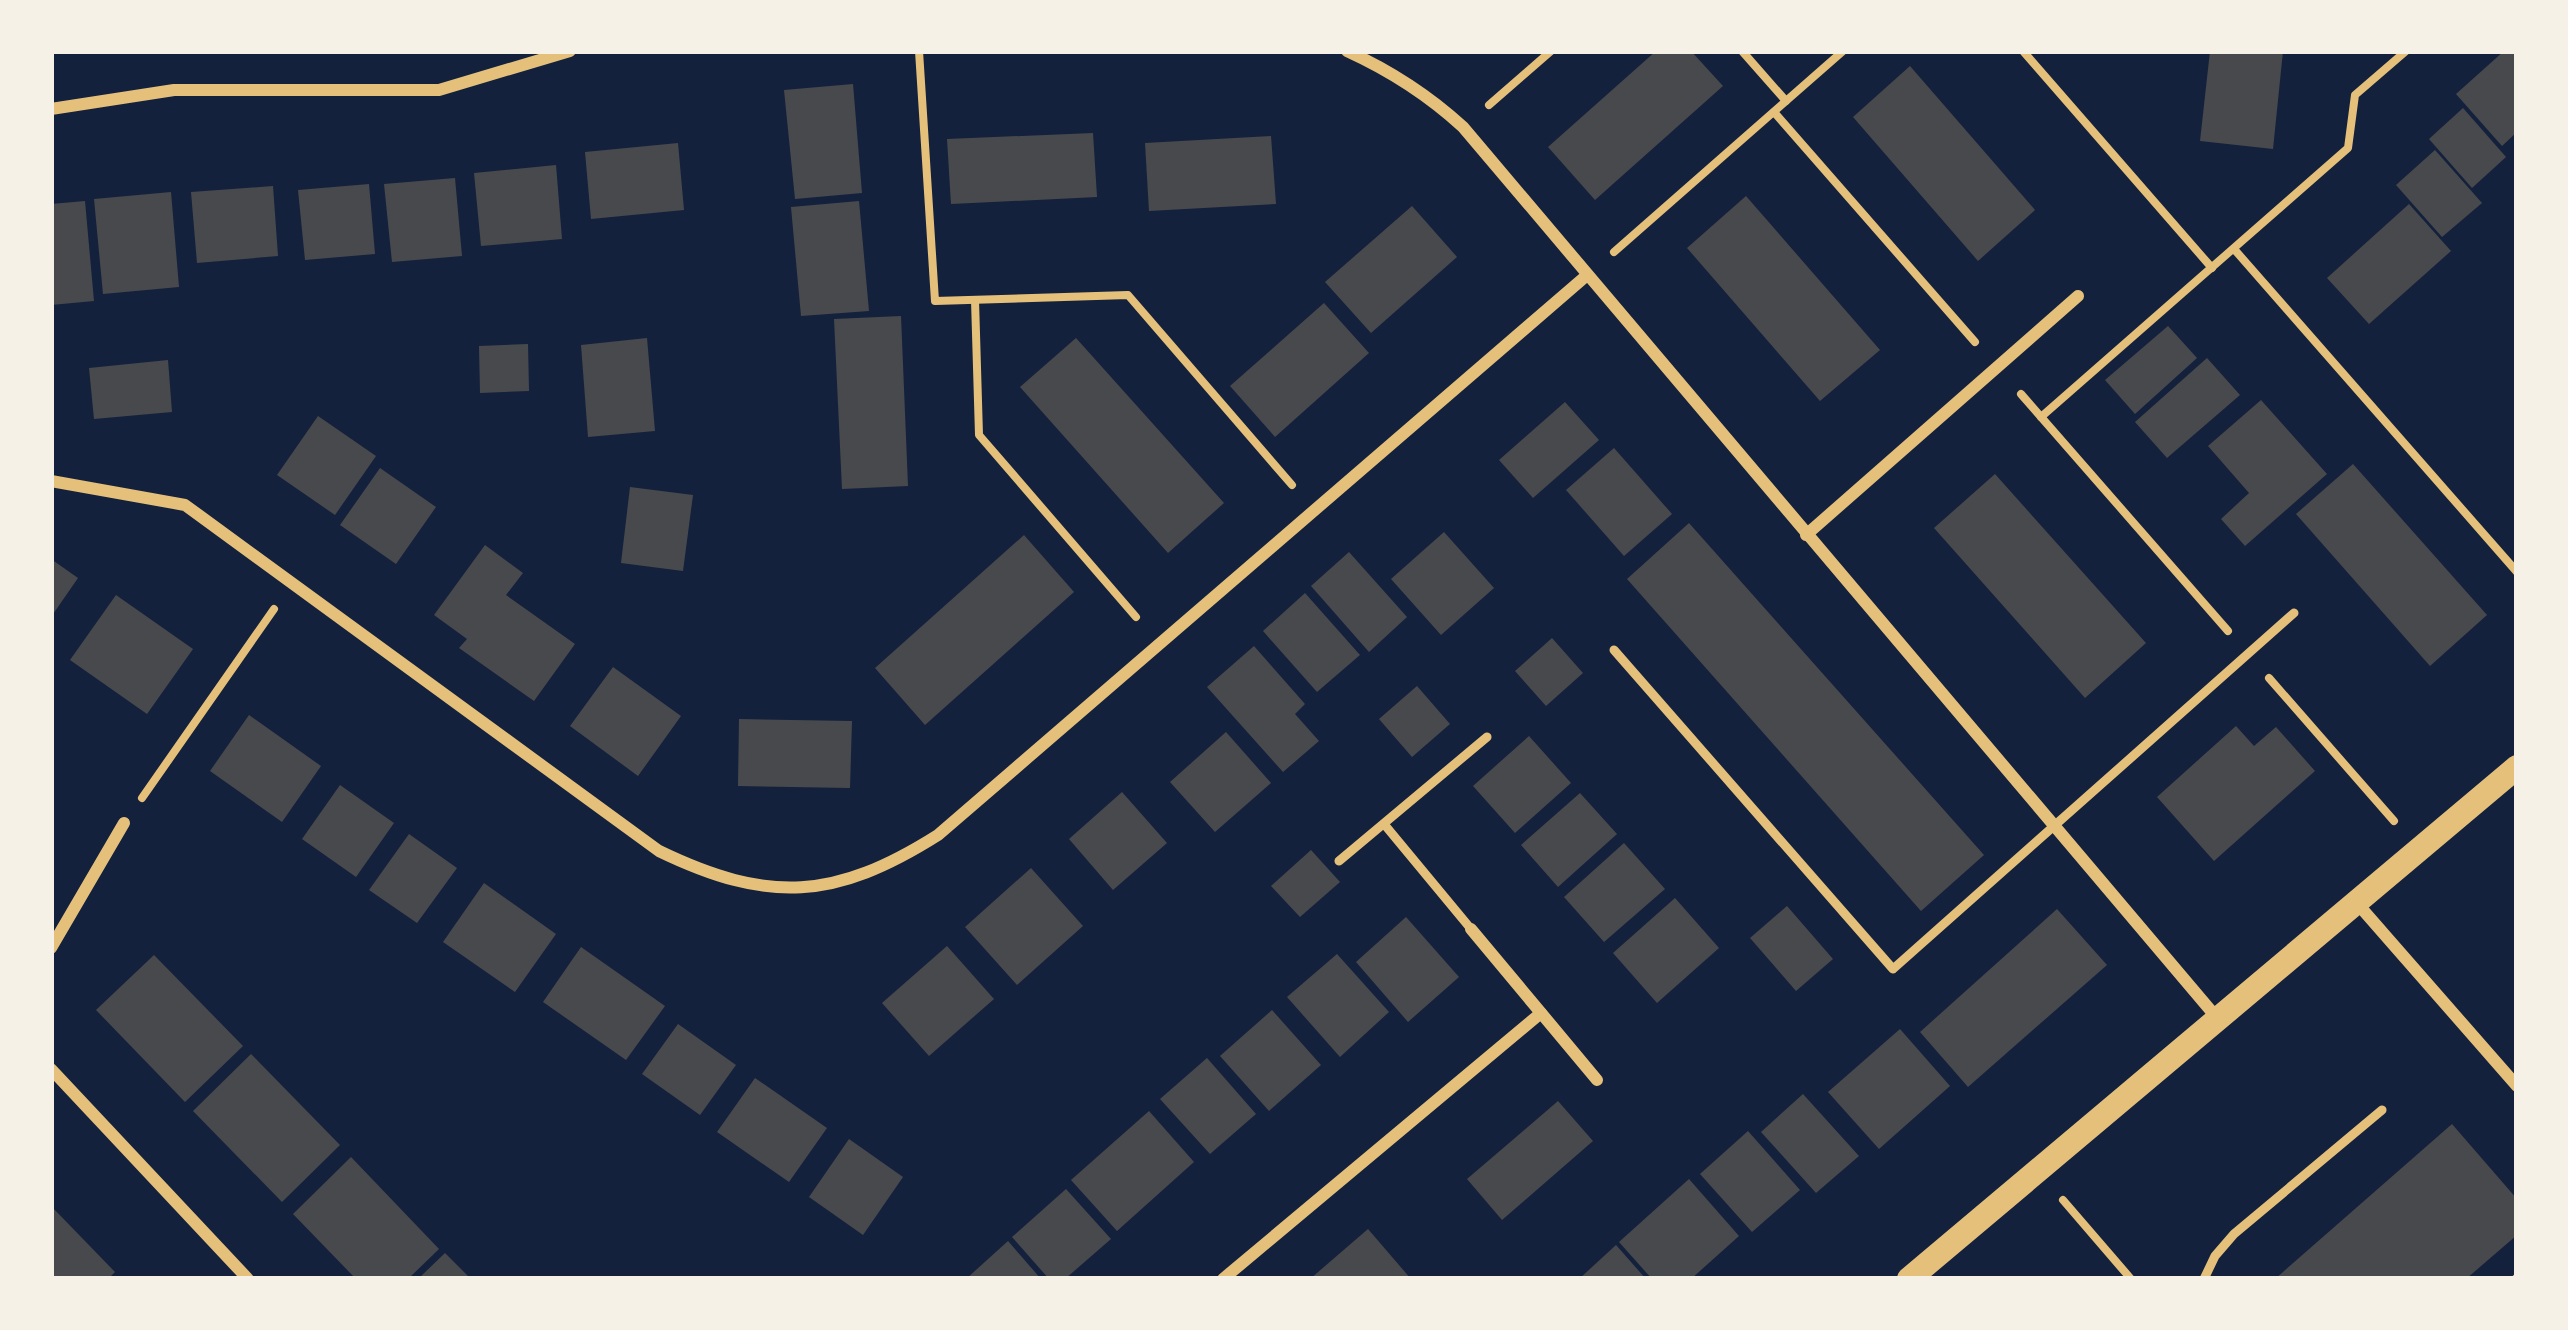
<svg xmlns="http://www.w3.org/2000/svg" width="2568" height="1330" font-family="'Roboto Condensed',sans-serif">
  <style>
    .building { fill: #48494c }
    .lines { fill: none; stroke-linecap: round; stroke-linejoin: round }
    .path { stroke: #e5c07b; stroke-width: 8 }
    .service { stroke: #e5c07b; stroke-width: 9 }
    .minor { stroke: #e5c07b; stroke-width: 12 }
    .secondary { stroke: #e5c07b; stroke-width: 24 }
  </style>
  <rect width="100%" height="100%" fill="#14213d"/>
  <g class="building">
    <polygon points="1656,51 1691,51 1723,86 1595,200 1548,147"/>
    <polygon points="2210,51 2283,51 2273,149 2200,141"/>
    <polygon points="2504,51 2517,51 2517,132 2502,146 2456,94"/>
    <polygon points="1910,66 2035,210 1978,261 1853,117"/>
    <polygon points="853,84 862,193 795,199 784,90"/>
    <polygon points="2463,108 2506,157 2472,188 2429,139"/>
    <polygon points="1093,133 1097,197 951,204 947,139"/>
    <polygon points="1271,136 1276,204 1149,211 1145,143"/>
    <polygon points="678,143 684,210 591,219 585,152"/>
    <polygon points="2435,150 2482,203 2442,237 2396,185"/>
    <polygon points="556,165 562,239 481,246 474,173"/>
    <polygon points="455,178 462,256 392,262 384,184"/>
    <polygon points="369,184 375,254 305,260 298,190"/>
    <polygon points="273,186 278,256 197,263 191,192"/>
    <polygon points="171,192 179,287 103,294 94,199"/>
    <polygon points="1746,196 1880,350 1820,401 1687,248"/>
    <polygon points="85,201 94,301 51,305 51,204"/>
    <polygon points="859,201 869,311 801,316 791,207"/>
    <polygon points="2409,204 2451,251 2369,324 2327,278"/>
    <polygon points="1412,206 1457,257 1371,333 1325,282"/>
    <polygon points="1324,303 1369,353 1275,437 1230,386"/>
    <polygon points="901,316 908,486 842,489 834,319"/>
    <polygon points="2168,326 2197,358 2135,414 2105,380"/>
    <polygon points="647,338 655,431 588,437 581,345"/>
    <polygon points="1076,338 1224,503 1168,553 1020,387"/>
    <polygon points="528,344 529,391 480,393 479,346"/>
    <polygon points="2207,358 2240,395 2167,458 2135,422"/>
    <polygon points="168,360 172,412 94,419 89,368"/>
    <polygon points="2261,400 2327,474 2245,546 2221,519 2249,493 2208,446"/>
    <polygon points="1565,402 1599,440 1533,498 1499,460"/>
    <polygon points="318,416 376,456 335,515 277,475"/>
    <polygon points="1614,448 1672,514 1624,556 1566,490"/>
    <polygon points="2353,464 2487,615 2430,666 2296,514"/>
    <polygon points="380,468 436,507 396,564 340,525"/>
    <polygon points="1995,474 2146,643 2085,698 1934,528"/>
    <polygon points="630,487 693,495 683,571 621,563"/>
    <polygon points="1689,523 1984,855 1921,911 1627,579"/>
    <polygon points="1444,532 1494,588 1441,635 1391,579"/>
    <polygon points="1024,535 1074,592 925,725 875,668"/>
    <polygon points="485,545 523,573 506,595 575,644 534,701 459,648 467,639 434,615"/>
    <polygon points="1349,552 1407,617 1369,652 1311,586"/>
    <polygon points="51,559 78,578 51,617"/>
    <polygon points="1305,593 1360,655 1317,692 1263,631"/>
    <polygon points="116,595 193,649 147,714 70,660"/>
    <polygon points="1552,638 1583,673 1546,706 1515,671"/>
    <polygon points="1254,646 1305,704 1295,714 1319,741 1283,772 1207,687"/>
    <polygon points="613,667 681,716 638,776 570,726"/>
    <polygon points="1417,686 1450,724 1412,757 1379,719"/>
    <polygon points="249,715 321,766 282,822 210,771"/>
    <polygon points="739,719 852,721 850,788 738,786"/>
    <polygon points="2236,726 2254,746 2276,727 2315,771 2214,861 2157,797"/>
    <polygon points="1226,732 1271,783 1215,832 1170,782"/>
    <polygon points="1529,736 1571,783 1515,833 1473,786"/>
    <polygon points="340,785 394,823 356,877 302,839"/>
    <polygon points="1122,792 1167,843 1113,890 1069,839"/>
    <polygon points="1580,793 1617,834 1558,887 1521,845"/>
    <polygon points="409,834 457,868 417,923 369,890"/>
    <polygon points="1624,843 1665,889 1604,942 1564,897"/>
    <polygon points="1311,850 1340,882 1300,917 1271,886"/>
    <polygon points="1031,868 1083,926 1017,985 965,927"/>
    <polygon points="484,883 556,934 515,992 443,942"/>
    <polygon points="1675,898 1719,948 1657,1003 1613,953"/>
    <polygon points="1787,906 1833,959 1796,991 1750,938"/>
    <polygon points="2057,909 2107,965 1968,1087 1920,1032"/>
    <polygon points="1406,917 1459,977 1408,1022 1356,962"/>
    <polygon points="947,946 994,999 929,1056 882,1003"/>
    <polygon points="581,947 665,1006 626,1060 543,1002"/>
    <polygon points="1337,954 1389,1012 1340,1057 1287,997"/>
    <polygon points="154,955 243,1046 185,1102 96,1010"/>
    <polygon points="1272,1010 1321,1065 1269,1111 1220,1056"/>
    <polygon points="678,1024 736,1065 700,1115 642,1074"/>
    <polygon points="1900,1029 1950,1086 1879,1149 1828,1092"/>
    <polygon points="251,1054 340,1145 282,1202 193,1111"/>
    <polygon points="1207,1058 1256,1114 1210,1154 1160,1099"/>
    <polygon points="755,1078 827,1128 789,1182 717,1132"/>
    <polygon points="1803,1094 1859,1156 1816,1193 1761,1132"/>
    <polygon points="1558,1101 1593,1141 1502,1220 1467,1179"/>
    <polygon points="1149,1111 1194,1162 1117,1231 1071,1180"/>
    <polygon points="2452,1124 2517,1199 2517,1235 2466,1279 2275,1279"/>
    <polygon points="1748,1131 1800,1190 1752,1232 1700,1174"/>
    <polygon points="849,1139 903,1177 863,1235 809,1197"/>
    <polygon points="351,1157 439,1249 408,1279 356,1279 293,1214"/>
    <polygon points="1689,1179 1739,1236 1691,1279 1652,1279 1619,1242"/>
    <polygon points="1066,1189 1111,1239 1065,1279 1049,1279 1012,1237"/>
    <polygon points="51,1206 115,1272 108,1279 51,1279"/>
    <polygon points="1368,1229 1411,1279 1310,1279"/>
    <polygon points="1008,1241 1041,1279 966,1279"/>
    <polygon points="1616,1245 1646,1279 1579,1279"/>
    <polygon points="445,1253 471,1279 418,1279"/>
  </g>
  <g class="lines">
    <g class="path">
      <polyline points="919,51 935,301 1128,295 1292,485"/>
      <polyline points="1742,51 1786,101"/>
      <polyline points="2023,51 2212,268"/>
      <polyline points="1489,105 1551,51"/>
      <polyline points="1774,112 1975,342"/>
      <polyline points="2234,249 2517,572"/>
      <polyline points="1614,252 1843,51"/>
      <polyline points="975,300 979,435 1136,617"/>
      <polyline points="2021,394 2228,631"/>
      <polyline points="2041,417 2348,148 2355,95 2406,51"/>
      <polyline points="2269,678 2394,821"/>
      <polyline points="142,798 274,609"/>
      <polyline points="2063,1200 2131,1279"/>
    </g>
    <g class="service">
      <polyline points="1614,650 1893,969 2294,613"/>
      <polyline points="1384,824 1471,929"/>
      <polyline points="1339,861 1487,737"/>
      <polyline points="2204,1279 2215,1256 2234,1234 2382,1110"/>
      <polyline points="2516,1279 2517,1278"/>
    </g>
    <g class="minor">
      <path d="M1347 51C1391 71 1428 95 1463 127L2217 1018"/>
      <polyline points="51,109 174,90 439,90 570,51"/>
      <path d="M51 481 185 505 659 851C769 904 835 900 938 835L1586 276"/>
      <polyline points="1806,535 2078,296"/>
      <polyline points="2356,902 2517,1086"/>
      <polyline points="1471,929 1597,1080"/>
      <polyline points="51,948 124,823"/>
      <polyline points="51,1069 248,1279"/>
      <polyline points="1223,1279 1541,1013"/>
    </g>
    <polyline class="secondary" points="1909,1279 2517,767"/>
  </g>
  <rect width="2568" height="1330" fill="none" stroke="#f6f1e7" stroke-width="108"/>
</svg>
